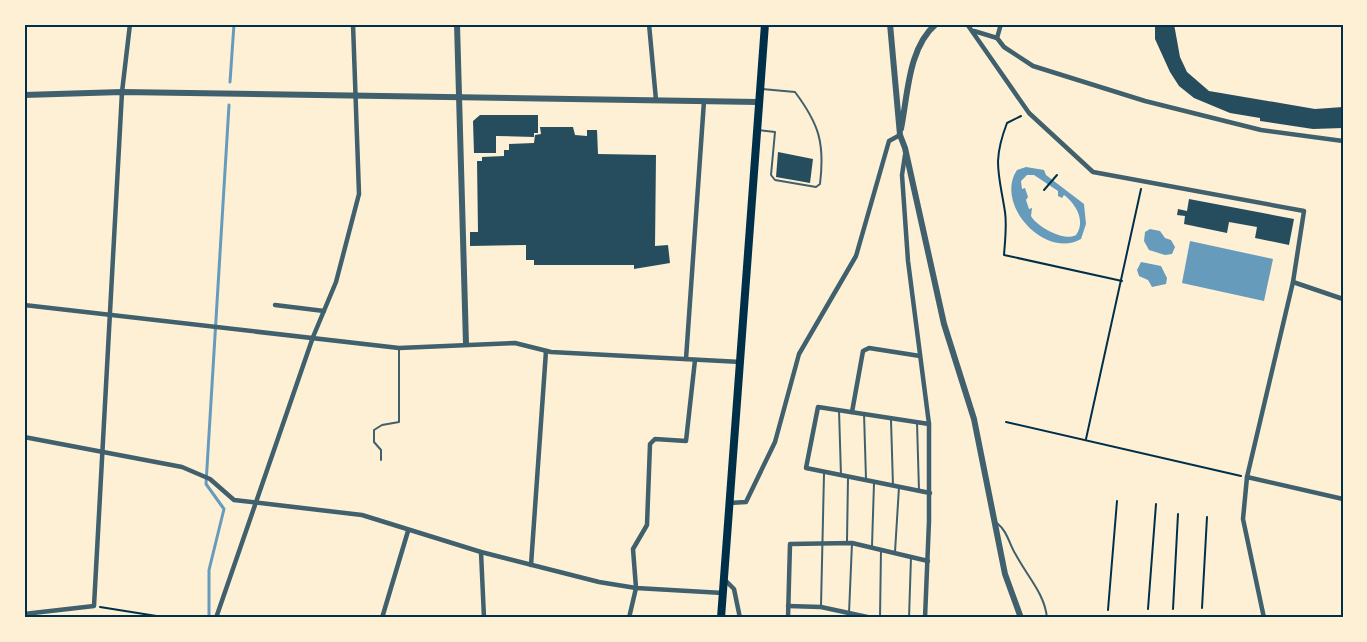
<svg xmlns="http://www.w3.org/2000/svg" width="1367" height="642" font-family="Montserrat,sans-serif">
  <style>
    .water { fill: #669bbc; fill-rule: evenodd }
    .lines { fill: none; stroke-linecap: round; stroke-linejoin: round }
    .stream { stroke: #669bbc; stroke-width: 3 }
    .building { fill: #264d5e }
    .path { stroke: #003049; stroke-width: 2 }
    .service { stroke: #3f606c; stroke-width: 2 }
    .minor { stroke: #3f606c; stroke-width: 4.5 }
    .tertiary { stroke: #3f606c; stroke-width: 6 }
    .trunk { stroke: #003049; stroke-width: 8 }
    .neatline { fill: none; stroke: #003049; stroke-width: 2 }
  </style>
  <rect width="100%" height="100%" fill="#fdf0d5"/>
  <g class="water">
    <path d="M1026 167 1044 170 1046 175 1084 204 1086 224 1081 239C1045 260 994 204 1017 170ZM1027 175H1034L1058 191V196L1062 198 1064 195C1076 204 1086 221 1076 235 1065 242 1037 227 1031 216L1032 208 1029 209 1026 200 1028 197 1025 188 1022 189 1021 181Z"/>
    <polygon points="1150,229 1160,231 1165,238 1171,240 1175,247 1172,254 1165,255 1149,250 1144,241 1145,232"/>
    <polygon points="1190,241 1273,259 1264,301 1182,283"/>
    <polygon points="1141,262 1161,266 1167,278 1166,284 1152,287 1148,280 1139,276 1137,270"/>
  </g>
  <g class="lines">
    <g class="stream">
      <polyline points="230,82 234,24"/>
      <polyline points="209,618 209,570 224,509 206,484 229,105"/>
    </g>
  </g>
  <g class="building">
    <polygon points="1155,24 1174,24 1180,57 1187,72 1209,91 1315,109 1343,107 1343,128 1313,129 1260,121 1260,118 1230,113 1194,98 1179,86 1170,72 1155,39"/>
    <polygon points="480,115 538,115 538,133 534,133 534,137 496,136 496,153 474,153 473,121"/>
    <polygon points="540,127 573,127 575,135 587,136 587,130 597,130 598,154 656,155 655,246 668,245 670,263 634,269 634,265 534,265 534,260 526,260 526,245 470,246 470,232 478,232 477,161 482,161 482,157 504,156 504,150 509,150 509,144 534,143 535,135 541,134"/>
    <polygon points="778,152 813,159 810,183 776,177"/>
    <polygon points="1189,199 1294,219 1289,245 1255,238 1257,227 1229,222 1227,233 1184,224 1185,216 1177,215 1178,209 1187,211"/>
  </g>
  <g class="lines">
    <g class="path">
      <path d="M1021 116 1007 123C992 162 999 173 1005 212 1007 225 1005 241 1004 255L1122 281"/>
      <polyline points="1044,190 1057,175"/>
      <polyline points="1006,422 1241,476"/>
      <polyline points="1086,439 1141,189"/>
      <polyline points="100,607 169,618"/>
      <polyline points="1202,608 1207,517"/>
      <polyline points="1148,609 1156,504"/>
      <polyline points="1173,609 1178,514"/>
      <polyline points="1108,610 1117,501"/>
    </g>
    <g class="service">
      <path d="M758 130 775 132 771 175 775 180 816 187 820 184C825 143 819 124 795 92L762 89"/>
      <polyline points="839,410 841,476"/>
      <polyline points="864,413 866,479"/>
      <polyline points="891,420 893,486"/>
      <polyline points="917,422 919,491"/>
      <polyline points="381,460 381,450 374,442 374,430 382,425 399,422 399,350"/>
      <path d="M997 523C1008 532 1009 544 1016 555 1027 576 1045 594 1047 618"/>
      <polyline points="847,541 848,478"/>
      <polyline points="872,546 874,483"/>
      <polyline points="895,552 899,487"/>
      <polyline points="821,606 824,474"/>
      <polyline points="849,613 852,543"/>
      <polyline points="880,618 881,549"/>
      <polyline points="909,618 911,557"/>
    </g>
    <g class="minor">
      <polyline points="649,24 656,100"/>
      <polyline points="967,24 1029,113 1093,172 1304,211 1293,282 1247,477 1243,519 1264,618"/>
      <polyline points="974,31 997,38 1004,47 1033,66 1145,101 1261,130 1343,141"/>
      <polyline points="997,38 1001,24"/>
      <polyline points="905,155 902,175 908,261 929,424 929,521 925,618"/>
      <polyline points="1293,282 1343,299"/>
      <polyline points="24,305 399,348 515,343 551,352 741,362"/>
      <polyline points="275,305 324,311"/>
      <polyline points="686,359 704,101"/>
      <polyline points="852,412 863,351 869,348 920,356"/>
      <polyline points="929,424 818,407 806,468 930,493"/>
      <polyline points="24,437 182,467 210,479 234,500 362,515 481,552 599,582 636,588 723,593"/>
      <polyline points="1247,477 1343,499"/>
      <polyline points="729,503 746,502 775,442 799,354 856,256 889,141 900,135"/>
      <polyline points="481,552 484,618"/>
      <polyline points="531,565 546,351"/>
      <polyline points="725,580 734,589 740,618"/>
      <polyline points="788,606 821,607 872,618"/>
      <polyline points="24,614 94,606 122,92 130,24"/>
      <polyline points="216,618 313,337 336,282 359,194 353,24"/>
      <polyline points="382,618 408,531"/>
      <polyline points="629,618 636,588 633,549 647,525 650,444 655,439 686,441 695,360"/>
      <polyline points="788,618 790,544 852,543 928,561"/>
    </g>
    <g class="tertiary">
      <polyline points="457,24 466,344"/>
      <polyline points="890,24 900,135 905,148 944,324 974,419 1005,574 1021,618"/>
      <polyline points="24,95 122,92 758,102"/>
      <path d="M901 129C908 94 908 48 936 24"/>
    </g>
    <polyline class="trunk" points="721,618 765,24"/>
  </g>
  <rect width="1367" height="642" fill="none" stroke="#fdf0d5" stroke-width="51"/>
  <rect x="26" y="26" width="1316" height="590" class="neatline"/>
</svg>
